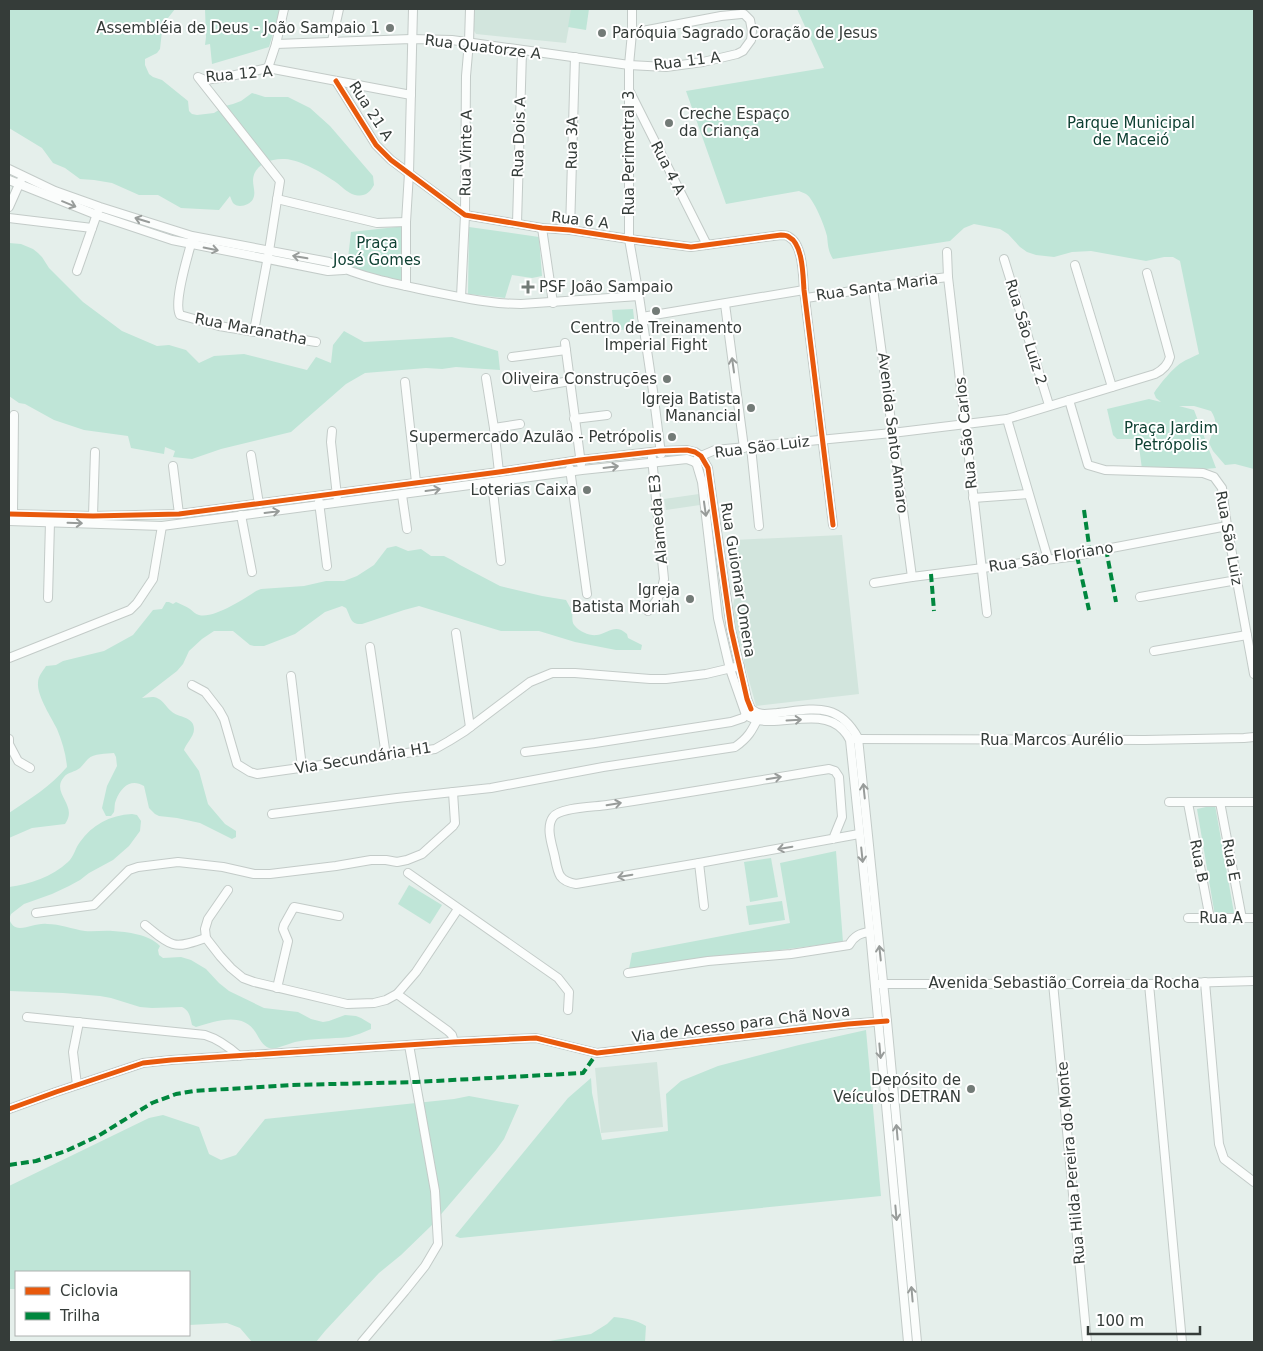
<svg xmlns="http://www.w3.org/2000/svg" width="1263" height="1351" font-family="'DejaVu Sans',sans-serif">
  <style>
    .built { fill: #d2e5dd }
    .green { fill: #bfe5d7 }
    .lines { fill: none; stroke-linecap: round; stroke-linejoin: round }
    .minor-casing { stroke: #c3cbc8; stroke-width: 10 }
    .minor { stroke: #fbfdfc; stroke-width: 8 }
    .quiet { stroke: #00873e; stroke-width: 4; stroke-dasharray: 8 4; stroke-linecap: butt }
    .cycleway-casing { stroke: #fff; stroke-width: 8 }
    .cycleway { stroke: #e8590c; stroke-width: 5 }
    .oneway { stroke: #989c9a }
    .poi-dot { fill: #737b77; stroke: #fff; stroke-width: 2 }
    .labels { text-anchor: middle; stroke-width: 4; stroke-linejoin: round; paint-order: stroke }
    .poi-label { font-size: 15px; fill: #353c39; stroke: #fff; text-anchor: end }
    .street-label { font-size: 15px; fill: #353c39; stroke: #fff }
    .park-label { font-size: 15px; fill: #0e4032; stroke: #fff }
  </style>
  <rect width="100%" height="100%" fill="#e5efeb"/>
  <g class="built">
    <polygon points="473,9 572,9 566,43 476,34 473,29"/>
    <polygon points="699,494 700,505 666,510 664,499"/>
    <polygon points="842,535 859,694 756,706 744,662 744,649 741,647 738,641 733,606 734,600 739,594 734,540"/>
    <polygon points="657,1062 663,1127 601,1133 595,1068"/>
  </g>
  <g class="green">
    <path d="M9 9H175L168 18 162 31 160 49 157 53 145 59V65L149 74 153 77 162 80 188 101 189 111 192 114 197 115 214 113 225 106 233 104 241 101 252 93 265 97H288L310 108 330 126 373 176 374 185C369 194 363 198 352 194 347 192 341 186 337 183 323 173 301 160 285 159 271 158 254 164 253 180 253 187 256 193 253 199 250 205 238 209 233 203 232 201 231 199 230 196L219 210 181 208 158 195H139L112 183 94 180 80 179 65 168 53 163 42 148 9 128Z"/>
    <polygon points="205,9 280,9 280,10 269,47 212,64 210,44 205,45 206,37"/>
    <polygon points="571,9 589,9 586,30 568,27"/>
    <path d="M797 9H1254V469L1235 464 1225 465 1213 451 1209 443C1213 429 1220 425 1211 411L1194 406H1179L1194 410 1216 468 1195 470 1142 469 1138 439H1117L1113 435 1107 409 1149 399 1161 402 1156 398 1154 393C1159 385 1173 368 1181 363 1187 359 1193 357 1199 354L1180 261 1173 257H1164L1146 261 1091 251 1072 252 1054 257 1036 255 1027 252 1020 247 1008 234 1000 229 974 224 964 228 950 241 833 259C828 251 828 245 827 236 825 227 814 199 806 194 804 193 801 192 799 191L726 204 686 91 824 68Z"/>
    <polygon points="405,226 402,281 347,267 351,232"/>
    <polygon points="469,227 539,237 542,276 532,278 512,275 505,298 468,294"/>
    <polygon points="9,243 21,244 33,249 38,253 42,257 49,268 83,302 122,331 157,346 169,345 186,350 199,363 214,356 244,354 307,370 316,357 331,363 333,345 344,331 364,342 452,337 498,351 500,370 456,367 442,369 426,368 365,373 346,384 291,432 221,449 192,459 173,457 175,451 165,447 164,454 131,448 128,436 84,430 54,420 25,404 19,403 9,396"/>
    <polygon points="633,309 635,328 614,331 612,310"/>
    <path d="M396 546 408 551 421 549 431 556H444L452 560 460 565 500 586 542 596 566 600C568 604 570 607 572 611 573 617 571 622 575 626 580 632 590 636 597 635 609 633 615 623 627 634L628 638 642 645 641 650H616L575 642 539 631H501L419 606 404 610 362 624C350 625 351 617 346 608L342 606 325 612 295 634 264 646H254L250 645 233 631H214L202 639 189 651 183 664 177 671 142 698C146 698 153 696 157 698 164 701 166 707 171 711 178 718 194 716 194 729 194 737 186 743 184 750L199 771 208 804 225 824 236 831V837L232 839 200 823 177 818 159 816 155 814 149 808 144 786C131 778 121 787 116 800 114 804 115 808 114 812L111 816H106L102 808 107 786 117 766 116 757 114 753C106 754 94 753 88 759 85 762 83 765 80 768 75 772 68 772 64 777 50 793 79 805 65 824L32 828 9 838V813C30 799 51 786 67 767 66 754 62 741 57 729 51 717 37 696 38 683 38 676 43 671 46 666L56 665 63 661 104 651 133 635 153 610 162 609 166 602H169L173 604 176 602C180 604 186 606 190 609 193 611 195 614 199 615 213 619 244 599 256 591L261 589 304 586 326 581H344L357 576 374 565 387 548Z"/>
    <polygon points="1215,805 1234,913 1215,916 1197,809"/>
    <path d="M132 814 137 815 141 821 140 831 129 846 113 860 89 873 80 880 69 886 52 894 24 904 11 914 9 919V887C30 884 52 877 68 862 74 857 75 848 80 842 92 825 110 815 132 814Z"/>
    <polygon points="836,851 843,942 629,969 632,953 790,923 780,863"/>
    <polygon points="771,858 778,897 750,902 744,862"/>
    <polygon points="409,885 442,905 430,924 398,904"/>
    <polygon points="782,901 785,920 749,925 746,906"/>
    <path d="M9 919C11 924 14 928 20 928 29 928 37 923 47 924 60 924 72 929 85 931 94 932 104 930 113 931 127 932 149 934 160 946L158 950 159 955 163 958 181 957 191 960 206 969 219 983 229 991 264 1008 298 1012 311 1019 323 1022 329 1021 345 1015 356 1016 361 1018 371 1024V1029C364 1032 357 1035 349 1037 331 1039 313 1038 295 1042 288 1044 275 1050 269 1048 263 1046 259 1038 256 1033 243 1011 216 1021 196 1027L192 1025C190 1017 190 1011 182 1007L152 1008 140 1007 111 998 100 996 63 993 9 991Z"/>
    <polygon points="866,1030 881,1196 460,1238 455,1236 568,1098 591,1078 592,1093 602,1140 668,1131 666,1094 681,1081 718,1066 799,1045"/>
    <polygon points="469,1096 519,1105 504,1139 496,1150 431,1226 401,1255 379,1273 325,1331 316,1342 252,1342 240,1328 227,1323 189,1325 189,1272 16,1272 16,1289 9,1289 9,1186 149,1118 163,1115 199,1127 209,1154 221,1160 236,1155 265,1119 454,1099"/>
    <path d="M614 1317C625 1318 637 1320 646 1326L645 1342H543L591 1334 607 1324Z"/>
  </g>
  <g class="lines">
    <g class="minor-casing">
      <g id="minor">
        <polyline points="632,9 632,33 629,65 629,239 639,296 653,391 661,454"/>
        <polyline points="332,41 339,9"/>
        <polyline points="276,44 411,39 452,40 629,65 666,67 703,62 737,54 743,51 751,40 752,31 750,20 744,14 741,14 721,16 632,33"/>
        <polyline points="268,68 276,44 284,9"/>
        <path d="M336 81 376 145 391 160 465 215 542 228 570 230 629 239 691 247 781 235C784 235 787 235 789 237 803 244 803 276 804 290L833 525"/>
        <polyline points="630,92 707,245"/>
        <path d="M9 169 55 191 100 207 192 236 329 262C360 277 395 284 429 291 459 297 490 304 521 304L639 296"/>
        <polyline points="9,180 97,215 172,240 328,271 344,270"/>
        <polyline points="277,199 377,223 406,222"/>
        <polyline points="9,207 21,180"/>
        <polyline points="9,218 92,228"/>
        <polyline points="517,223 522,51"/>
        <polyline points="542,228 553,303"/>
        <polyline points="570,230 575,57"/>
        <path d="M192 240C188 256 173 302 180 315L219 326 316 342"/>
        <polyline points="947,252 948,277 987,613"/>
        <polyline points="1004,259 1049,405"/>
        <polyline points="1075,265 1112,387"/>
        <polyline points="77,271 98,211"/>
        <polyline points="406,286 406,222 409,173 413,9"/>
        <polyline points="873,288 912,577"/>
        <polyline points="461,297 465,215 466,76 469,42 470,9"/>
        <path d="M805 298C853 291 900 283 948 277"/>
        <polyline points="725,304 744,448"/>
        <polyline points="642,317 804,290"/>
        <polyline points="254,331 269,251 280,181 198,77 205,80 226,77 268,68 411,95"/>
        <polyline points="565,343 581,464"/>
        <polyline points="512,357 566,350"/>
        <polyline points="486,378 494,428 499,472"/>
        <polyline points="405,382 416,482"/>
        <polyline points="535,387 570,381"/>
        <polyline points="1069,400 1088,465 1105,470 1203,473 1214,477 1222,488 1227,526 1254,674"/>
        <polyline points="574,419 607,415"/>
        <polyline points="1007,419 1048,559"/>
        <polyline points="494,428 520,424"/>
        <polyline points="332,431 331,442 337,496"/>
        <polyline points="751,447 759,526"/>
        <polyline points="251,455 259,504"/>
        <path d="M698 458 701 456 715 450 892 433 1007 419 1155 374C1161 371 1168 365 1170 357L1147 273"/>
        <polyline points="695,462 697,465 702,482 718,618 730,669 746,715"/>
        <polyline points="173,466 179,514"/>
        <polyline points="570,469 587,594"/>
        <polyline points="492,483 501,561"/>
        <polyline points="402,495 407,529"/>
        <polyline points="973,498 1028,494"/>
        <polyline points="319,502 327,566"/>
        <polyline points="9,514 93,516 179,514 499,472 580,460 660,451 687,450 695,452 701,456 708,468 731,629 747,699 751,709"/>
        <polyline points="13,514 14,415"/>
        <polyline points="241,515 252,572"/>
        <polyline points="93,516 95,452"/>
        <polyline points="9,521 162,526 582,470 687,459 695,462"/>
        <polyline points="874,583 912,577 1077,556 1106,549 1227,526"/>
        <polyline points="1140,597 1237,580"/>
        <polyline points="48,598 50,522"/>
        <path d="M648 611C658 600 661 594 664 579L652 458"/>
        <polyline points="456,633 470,727"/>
        <polyline points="370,647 386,756"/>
        <polyline points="1154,651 1247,635"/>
        <polyline points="9,658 130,610 137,603 153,579 162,526"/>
        <polyline points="291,676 302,767"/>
        <polyline points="192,685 205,692 219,710 224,719 237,764 250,772 257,774 435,749 449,741 465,731 530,682 552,673 575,673 650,679 666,679 706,674 740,666"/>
        <path d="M751 709C761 716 765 714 777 713 813 709 838 701 858 738L887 1021 917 1342"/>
        <path d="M746 715C754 720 760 721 768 721 791 722 825 710 843 730 846 733 848 736 850 740L870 932 908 1342"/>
        <polyline points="9,739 9,744 18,761 30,768"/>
        <polyline points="854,739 1145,740 1244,738 1254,737"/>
        <polyline points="525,752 595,743 731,722 743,718 748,713"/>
        <polyline points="1169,802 1254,802"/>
        <polyline points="1220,802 1242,919"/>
        <polyline points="1188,803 1210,919"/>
        <path d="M272 814 397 798 491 788 603 767 735 747C748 738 752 731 759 716"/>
        <path d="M833 839 842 817 839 777 835 771 829 769C755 781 681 794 607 805 595 807 560 807 553 817 545 828 553 847 555 858 558 874 559 881 576 884L699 863 859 834"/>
        <polyline points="699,863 704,906"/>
        <polyline points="408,873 558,978 569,992 568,1010"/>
        <polyline points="228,890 208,919 205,929 206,938 220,956 231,968 243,978 254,982 347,1004 374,1003 386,1000 397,994 416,972 458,909"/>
        <polyline points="36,913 94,905 129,870 138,867 178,862 223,867 254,874 270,874 336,866 371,860 386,860 397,862 407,860 422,854 453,826 455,823 453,792"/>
        <polyline points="1188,918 1254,918"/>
        <path d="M145 925C153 931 163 941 173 944 183 947 196 941 206 938"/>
        <path d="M628 973 708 961 791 954 849 945C854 936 860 933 870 932"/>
        <polyline points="1205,982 1219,1144 1224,1159 1254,1182"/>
        <polyline points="1053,983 1087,1342"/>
        <polyline points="879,984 1149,984 1254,981"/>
        <polyline points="1149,984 1182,1342"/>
        <polyline points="277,988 288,941 283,929 284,925 294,907 339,916"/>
        <polyline points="397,994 448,1031 452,1035 454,1042"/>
        <path d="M27 1017 205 1035C218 1039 229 1047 239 1056"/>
        <polyline points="77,1085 73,1052 79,1022"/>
        <polyline points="9,1109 56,1092 143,1063 171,1060 454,1042 536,1038 597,1053 848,1024 887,1021"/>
        <polyline points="362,1342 405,1291 425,1266 438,1244 435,1191 409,1045"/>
      </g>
    </g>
    <use href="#minor" class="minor"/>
    <g class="quiet">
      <polyline points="1084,510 1090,552"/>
      <polyline points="1106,549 1116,602"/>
      <polyline points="1077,556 1089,610"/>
      <polyline points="931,574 934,611"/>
      <polyline points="9,1165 36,1161 66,1151 98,1136 152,1103 176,1094 194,1091 292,1085 416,1082 583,1073 597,1053"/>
    </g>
    <g class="cycleway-casing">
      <g id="cycleway">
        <path d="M336 81 376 145 391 160 465 215 542 228 570 230 629 239 691 247 781 235C784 235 787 235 789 237 803 244 803 276 804 290L833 525"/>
        <polyline points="9,514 93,516 179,514 499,472 580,460 660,451 687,450 695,452 701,456 708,468 731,629 747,699 751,709"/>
        <polyline points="9,1109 56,1092 143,1063 171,1060 454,1042 536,1038 597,1053 848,1024 887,1021"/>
      </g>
    </g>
    <use href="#cycleway" class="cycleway"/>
  </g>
  <defs><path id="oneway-shaft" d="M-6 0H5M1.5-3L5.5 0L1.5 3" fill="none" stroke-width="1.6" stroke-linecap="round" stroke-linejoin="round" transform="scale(1.25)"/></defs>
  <g class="oneway">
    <use href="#oneway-shaft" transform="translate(69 204) rotate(22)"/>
    <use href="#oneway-shaft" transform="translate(142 220) rotate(-163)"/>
    <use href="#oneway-shaft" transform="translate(211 249) rotate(11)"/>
    <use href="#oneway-shaft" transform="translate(300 257) rotate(-170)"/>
    <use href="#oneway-shaft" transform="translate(733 365) rotate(-98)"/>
    <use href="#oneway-shaft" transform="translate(611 467) rotate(-7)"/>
    <use href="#oneway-shaft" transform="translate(433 490) rotate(-8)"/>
    <use href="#oneway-shaft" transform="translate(705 509) rotate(82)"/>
    <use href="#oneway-shaft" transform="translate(272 512) rotate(-7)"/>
    <use href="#oneway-shaft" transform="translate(75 523) rotate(2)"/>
    <use href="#oneway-shaft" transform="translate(794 720) rotate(-3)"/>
    <use href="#oneway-shaft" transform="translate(774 778) rotate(-9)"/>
    <use href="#oneway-shaft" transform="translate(864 791) rotate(-96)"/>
    <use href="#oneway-shaft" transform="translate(614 804) rotate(-9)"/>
    <use href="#oneway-shaft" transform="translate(785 848) rotate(170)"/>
    <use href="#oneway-shaft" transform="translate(862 855) rotate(84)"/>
    <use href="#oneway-shaft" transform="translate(625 876) rotate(170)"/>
    <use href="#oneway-shaft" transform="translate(880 953) rotate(-96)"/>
    <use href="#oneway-shaft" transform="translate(880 1051) rotate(85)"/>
    <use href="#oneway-shaft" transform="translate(897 1132) rotate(-95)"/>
    <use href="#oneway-shaft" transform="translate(896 1213) rotate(85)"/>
    <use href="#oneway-shaft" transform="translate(912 1294) rotate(-95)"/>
  </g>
  <g class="poi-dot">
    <circle cx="390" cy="28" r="5"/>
    <circle cx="602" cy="33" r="5"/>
    <circle cx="669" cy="123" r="5"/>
    <path d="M525.5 279.5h5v5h5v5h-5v5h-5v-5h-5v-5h5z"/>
    <circle cx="656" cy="311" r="5"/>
    <circle cx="667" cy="379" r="5"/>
    <circle cx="751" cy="408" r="5"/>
    <circle cx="672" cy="437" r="5"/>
    <circle cx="587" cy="490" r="5"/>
    <circle cx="690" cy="599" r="5"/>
    <circle cx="971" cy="1089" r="5"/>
  </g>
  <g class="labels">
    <g class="poi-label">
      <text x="380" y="33">Assembléia de Deus - João Sampaio 1</text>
      <text x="612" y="38" text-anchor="start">Paróquia Sagrado Coração de Jesus</text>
      <text x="679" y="119" text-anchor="start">Creche Espaço<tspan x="679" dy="17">da Criança</tspan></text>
      <text x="539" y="292" text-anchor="start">PSF João Sampaio</text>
      <text x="656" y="333" text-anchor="middle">Centro de Treinamento<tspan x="656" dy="17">Imperial Fight</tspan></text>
      <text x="657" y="384">Oliveira Construções</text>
      <text x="741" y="404">Igreja Batista<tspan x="741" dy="17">Manancial</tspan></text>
      <text x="662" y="442">Supermercado Azulão - Petrópolis</text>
      <text x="577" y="495">Loterias Caixa</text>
      <text x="680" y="595">Igreja<tspan x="680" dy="17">Batista Moriah</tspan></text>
      <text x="961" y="1085">Depósito de<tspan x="961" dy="17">Veículos DETRAN</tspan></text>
    </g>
    <g class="street-label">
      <text transform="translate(483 47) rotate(7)" y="5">Rua Quatorze A</text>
      <text transform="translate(687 61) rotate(-7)" y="5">Rua 11 A</text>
      <text transform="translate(239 74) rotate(-5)" y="5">Rua 12 A</text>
      <text transform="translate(371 111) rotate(57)" y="5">Rua 21 A</text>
      <text transform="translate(519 137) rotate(-88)" y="5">Rua Dois A</text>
      <text transform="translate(572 143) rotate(-89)" y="5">Rua 3A</text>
      <text transform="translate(466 153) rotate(-89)" y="5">Rua Vinte A</text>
      <text transform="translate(629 153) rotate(-90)" y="5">Rua Perimetral 3</text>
      <text transform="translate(668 168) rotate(63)" y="5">Rua 4 A</text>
      <text transform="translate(580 220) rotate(7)" y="5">Rua 6 A</text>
      <text transform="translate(877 287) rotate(-8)" y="5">Rua Santa Maria</text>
      <text transform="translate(251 329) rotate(11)" y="5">Rua Maranatha</text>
      <text transform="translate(1026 332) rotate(73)" y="5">Rua São Luiz 2</text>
      <text transform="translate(893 433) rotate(83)" y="5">Avenida Santo Amaro</text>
      <text transform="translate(966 433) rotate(-96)" y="5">Rua São Carlos</text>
      <text transform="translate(762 447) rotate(-7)" y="5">Rua São Luiz</text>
      <text transform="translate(658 519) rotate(-95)" y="5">Alameda E3</text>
      <text transform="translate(1229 538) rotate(80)" y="5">Rua São Luiz</text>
      <text transform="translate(1051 557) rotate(-9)" y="5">Rua São Floriano</text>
      <text transform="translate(738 580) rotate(81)" y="5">Rua Guiomar Omena</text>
      <text x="1052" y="745">Rua Marcos Aurélio</text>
      <text transform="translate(363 758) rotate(-9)" y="5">Via Secundária H1</text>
      <text transform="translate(1231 860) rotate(80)" y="5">Rua E</text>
      <text transform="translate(1199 861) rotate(79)" y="5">Rua B</text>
      <text x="1221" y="923">Rua A</text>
      <text x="1064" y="988">Avenida Sebastião Correia da Rocha</text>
      <text transform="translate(741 1024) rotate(-7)" y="5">Via de Acesso para Chã Nova</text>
      <text transform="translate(1071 1163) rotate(-95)" y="5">Rua Hilda Pereira do Monte</text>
    </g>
    <g class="park-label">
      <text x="1131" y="128">Parque Municipal<tspan x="1131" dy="17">de Maceió</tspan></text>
      <text x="377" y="248">Praça<tspan x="377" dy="17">José Gomes</tspan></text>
      <text x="1171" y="433">Praça Jardim<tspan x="1171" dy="17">Petrópolis</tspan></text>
    </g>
  </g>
  <rect width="1263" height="1351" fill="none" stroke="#353c39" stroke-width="20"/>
  <rect x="15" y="1271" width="175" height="65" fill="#ffffff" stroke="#aeb1b0"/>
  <rect x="25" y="1287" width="25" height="8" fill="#e8590c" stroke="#aeb1b0"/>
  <text x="60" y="1296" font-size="15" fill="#353c39">Ciclovia</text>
  <rect x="25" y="1312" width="25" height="8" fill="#00873e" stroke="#aeb1b0"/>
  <text x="60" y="1321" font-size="15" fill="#353c39">Trilha</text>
  <path d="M1088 1326v8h112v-8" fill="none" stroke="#353c39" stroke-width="2.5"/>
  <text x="1096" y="1326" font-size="15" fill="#353c39" stroke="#ffffff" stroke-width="4" paint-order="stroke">100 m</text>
</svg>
